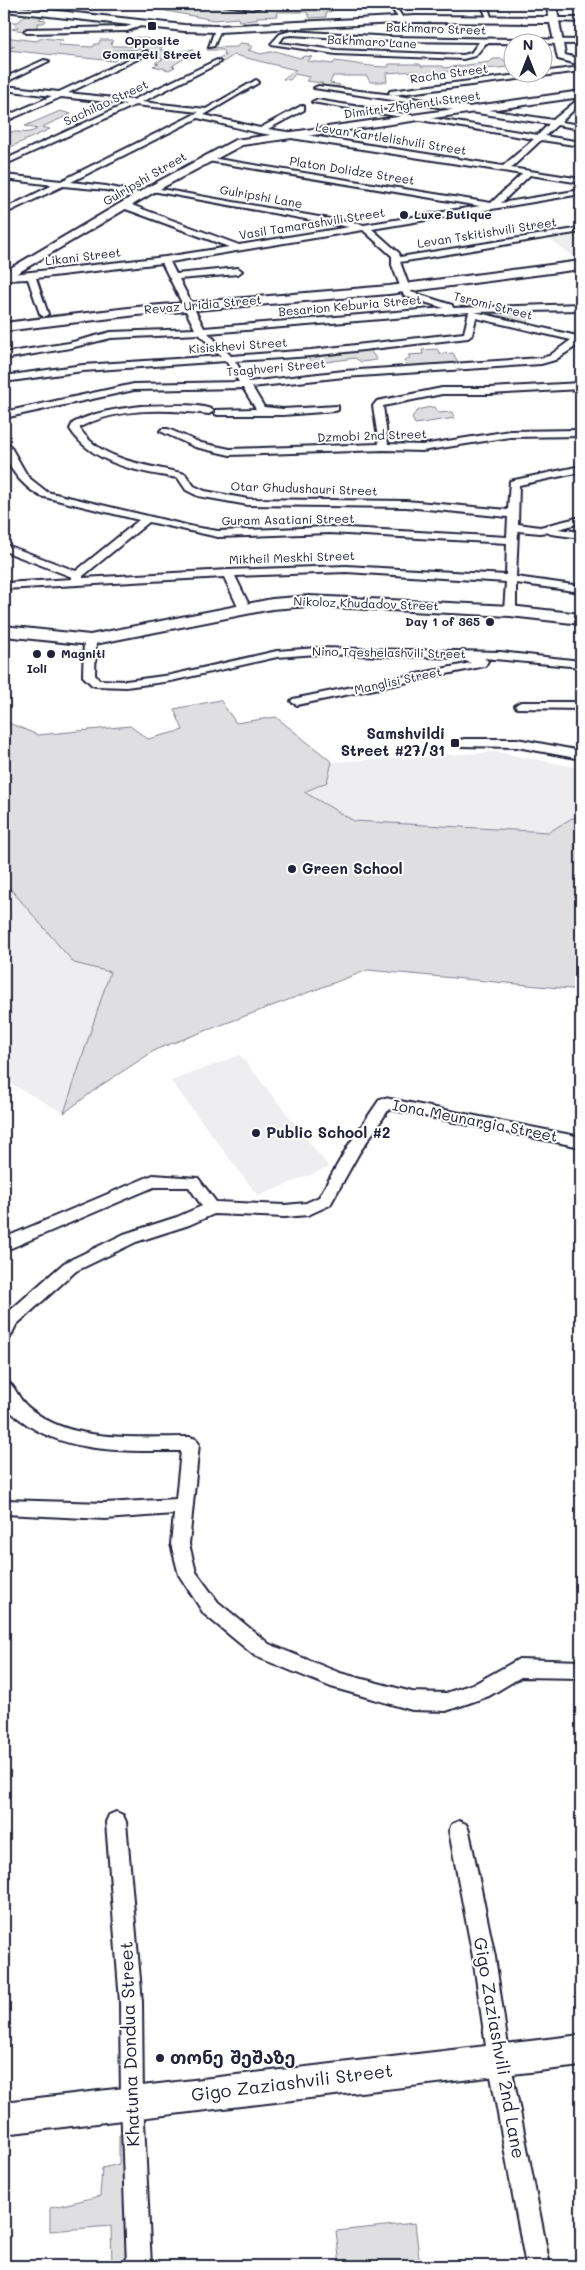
<svg xmlns="http://www.w3.org/2000/svg" width="585" height="2270" font-family="Mali,'Noto Sans Georgian',sans-serif">
  <style>
    .built { fill: #eeeef1 }
    .green { fill: #dfdfe2; stroke: #80808e }
    .lines { fill: none; stroke-linecap: round; stroke-linejoin: round }
    .street-casing { stroke: #22223b; stroke-width: 4 }
    .secondary-casing { stroke: #22223b; stroke-width: 4 }
    .street { fill: #fff; fill-rule: evenodd }
    .secondary { fill: #fff; fill-rule: evenodd }
    .poi-dot { fill: #22223b; stroke: #fff; stroke-width: 2 }
    .labels { text-anchor: middle; stroke-width: 4; stroke-linejoin: round; paint-order: stroke }
    .far-street-label { font-size: 12px; fill: #22223b; stroke: #fff }
    .far-poi-label { font-size: 12px; font-weight: bold; fill: #22223b; stroke: #fff }
    .poi-label { font-size: 15px; font-weight: bold; fill: #22223b; stroke: #fff; text-anchor: start }
    .street-label { font-size: 15px; fill: #22223b; stroke: #fff }
    .near-street-label { font-size: 18px; fill: #22223b; stroke: #fff }
    .near-poi-label { font-size: 18px; font-weight: bold; fill: #22223b; stroke: #fff; text-anchor: start }
  </style>
  <rect width="100%" height="100%" fill="#fff"/>
  <filter id="ink" filterUnits="userSpaceOnUse"><feTurbulence type="fractalNoise" baseFrequency=".02" numOctaves="2"/><feDisplacementMap in="SourceGraphic" scale="10" xChannelSelector="R" yChannelSelector="G"/><feConvolveMatrix kernelMatrix="1 2 1 2 8 2 1 2 1" color-interpolation-filters="sRGB"/></filter>
  <g filter="url(#ink)">
    <g class="built">
      <polygon points="581,234 581,261 578,261 550,239"/>
      <polygon points="220,700 236,723 276,717 332,762 497,752 581,768 581,990 368,970 157,1049 100,1086 64,1113 4,1080 4,721 38,735 130,726 147,740 183,730 174,709"/>
      <polygon points="240,1055 329,1167 258,1196 171,1081"/>
    </g>
    <g class="green">
      <polygon points="95,4 334,4 328,4 332,11 326,12 326,17 310,18 307,12 277,12 278,16 257,17 257,20 239,21 238,18 214,20 156,9"/>
      <polygon points="28,13 46,14 39,19 46,20 44,23 38,23 36,29 23,31 12,29 18,27 12,22 18,22"/>
      <polygon points="4,37 36,41 42,38 63,40 58,45 93,47 95,44 99,44 100,40 113,40 111,44 113,46 131,46 133,42 130,41 136,37 149,39 144,43 162,47 160,50 179,52 193,49 193,55 190,59 185,58 172,66 175,67 169,70 153,66 159,64 155,63 163,59 158,56 150,55 145,49 106,51 101,57 121,56 114,61 7,50 15,46 4,43"/>
      <path d="M240 43 249 44 248 45 253 47 248 50 261 54 275 51 300 58 305 56 312 57 307 61 333 64 335 61C353 63 370 67 388 67L389 64H420L421 66H443L444 68 490 62 493 59H503L510 67 419 74 416 71 386 73 387 82H370L367 76H333L330 83 340 85 335 90 319 87 323 83 306 81 309 77 295 74 290 80 283 79 296 70 234 55 223 62 216 60 225 56 223 50H207V48L237 47Z"/>
      <path d="M60 111 71 114 42 127 50 129 4 150V134C17 128 24 137 37 129L25 126Z"/>
      <polygon points="183,302 185,306 54,318 4,326 4,322 52,315"/>
      <polygon points="527,310 528,324 480,313 481,311"/>
      <polygon points="437,349 440,354 453,353 459,364 407,368 404,360 410,358 408,355 423,354 422,350"/>
      <polygon points="370,350 377,360 361,362 355,358 312,364 307,356"/>
      <path d="M434 407 438 413 452 412 455 418 415 424 412 418C416 408 425 408 434 407Z"/>
      <polygon points="220,700 236,723 276,717 332,762 327,782 304,792 354,821 549,832 572,818 581,819 581,990 368,970 157,1049 100,1086 64,1113 110,972 74,963 8,886 4,886 4,721 38,735 130,726 148,739 183,730 174,709"/>
      <polygon points="119,2135 132,2135 136,2266 112,2266 111,2226 50,2231 50,2208 100,2196 102,2168 119,2164"/>
      <polygon points="415,2223 420,2266 340,2266 336,2231"/>
    </g>
    <g class="lines">
      <g class="street-casing">
        <g id="street">
          <polygon points="217,4 268,4 252,9"/>
          <polygon points="388,4 394,4 404,20 400,20"/>
          <polygon points="481,4 487,4 492,20 488,20"/>
          <polygon points="554,18 581,18 581,22 552,21"/>
          <polygon points="144,21 146,24 127,31 27,33 24,31 27,29 126,27"/>
          <polygon points="218,27 221,29 214,46 209,47 215,29"/>
          <path d="M291 31 392 37 581 40V44L486 43 475 56 463 59 336 54 271 44 280 34ZM291 35 392 41 479 42 471 53 463 55 336 50 279 43 284 36Z"/>
          <path d="M146 51 149 53 148 54 68 93 133 100 217 60 220 62 219 63 142 102 206 109 256 80 258 81V83L204 115 260 128 301 106H304V110L268 129 503 166 534 139 312 102 316 100 538 135 549 124 314 88 318 86 393 95 389 93 390 91 581 67V71L393 95 553 120 581 97V103L561 122 581 125V129L557 125 545 136 581 142V146L541 140 511 168 581 179V183L530 175 501 203 581 190V194L372 229 399 253 400 257 581 228V232L400 262 411 292 452 305 453 308 581 304V310L475 312 581 337V343L555 360 541 364 344 377 252 387 264 407 283 409 338 406V410L335 411 283 415H218L215 414V410L256 409 243 388 134 390 4 418V412L134 384 239 382 226 361 83 371 4 382V376L83 365 221 356 199 334 111 338 70 348 4 359V353L69 343 111 332 195 329 162 263 36 278 48 314 44 317 40 314 28 279 4 280V275L165 257 229 247 123 208V204H129L239 245 349 227 152 191H149V187L364 225 480 206 208 161 204 159 205 157 491 203 522 174 259 133 198 118 71 182 106 186 145 194V198L106 190 63 186 4 214V209L53 185 4 179V175L61 181 199 112 135 105 4 165V160L126 104 61 97 4 122V117L52 96 4 90V86L59 92ZM363 230 392 256V265L404 296 444 308 204 328 179 279 238 274 242 271 238 268 176 274 170 262ZM469 312 464 333 311 350 231 356 208 333ZM476 318 571 340 549 356 541 358 344 371 248 382 235 361 311 356 468 338 472 335Z"/>
          <polygon points="44,60 49,61 4,83 4,78"/>
          <polygon points="581,383 581,389 490,394 442,394 383,406 388,444 422,445 510,431 581,430 581,436 510,437 422,451 384,450 230,455 195,447 160,431 162,429 168,429 201,443 230,449 379,444 373,406 377,401 442,388 490,388"/>
          <path d="M141 406C157 406 202 402 214 411L209 414C167 409 119 407 80 427V429C102 462 149 465 185 474L194 486 205 491 248 499 406 501 508 510 510 481 581 466V472L519 485 518 524 540 527 581 517V523L558 529 581 532V538L551 534 546 532 540 533 518 531 516 577 581 586V592L516 583V611L510 614 504 611 506 582 346 572 235 576 251 609 245 612 239 609 224 577 4 589V583L72 579V577L4 551V544L76 571 139 520 40 496C21 485 3 464 4 441L9 444 28 477 47 492 194 527 218 531 329 527 507 537 508 517 406 507 248 505 198 496 186 490 178 478C139 472 92 464 70 429L73 423C94 412 117 409 141 406ZM149 522 218 537 329 533 507 543 506 575 346 566 228 570 83 578V576Z"/>
          <polygon points="90,637 96,640 95,675 99,680 126,681 171,675 277,651 317,648 500,652 581,661 581,667 484,658 488,661 485,666 297,705 293,703 291,701 293,699 471,663 465,661 464,658 317,654 277,657 171,681 126,687 96,686 92,685 83,676 84,640"/>
          <polygon points="521,702 581,702 581,709 517,708 515,706 517,704"/>
          <polygon points="464,739 517,739 581,751 581,759 517,747 460,746 458,743 460,740"/>
          <polygon points="385,1098 581,1137 581,1147 389,1109 359,1153 330,1205 308,1215 285,1217 214,1214 189,1225 136,1242 76,1271 16,1325 10,1338 4,1339 4,1316 64,1263 124,1234 177,1217 202,1206 189,1187 154,1187 4,1251 4,1238 148,1177 153,1175 198,1178 216,1202 285,1205 306,1203 319,1197 348,1146 380,1099"/>
          <path d="M4 1380C15 1384 16 1395 24 1403 28 1408 36 1413 42 1417 80 1442 146 1437 190 1437L196 1439 199 1444 189 1544 196 1572 218 1602 269 1644 340 1673 412 1692 446 1693 476 1683 519 1659 581 1661V1678L521 1677 489 1696 446 1711 412 1710 331 1687 255 1656 204 1614 179 1575 171 1544 174 1514 105 1519 4 1514V1500L105 1503 176 1499 181 1451C128 1451 64 1454 21 1420 14 1415 5 1408 4 1399 3 1394 4 1386 4 1380Z"/>
          <polygon points="116,1812 123,1815 126,1822 142,2002 143,2101 151,2266 127,2266 121,2101 120,2002 106,1822 109,1815"/>
          <polygon points="459,1821 466,1824 469,1831 495,1957 510,2060 550,2266 526,2266 488,2060 473,1957 449,1831 452,1824"/>
        </g>
      </g>
      <g class="secondary-casing">
        <g id="secondary">
          <polygon points="546,4 556,4 565,55 581,59 581,65 558,59 550,23 416,22 218,32 184,31 4,11 4,5 184,25 218,26 416,16 549,17"/>
          <polygon points="581,91 581,97 242,145 156,191 4,281 4,272 148,187 235,140"/>
          <polygon points="581,261 581,269 389,294 137,315 4,331 4,323 137,307 389,286"/>
          <polygon points="309,596 510,606 581,614 581,624 510,616 309,606 272,609 90,645 4,636 4,626 90,635 272,599"/>
          <polygon points="581,2035 581,2066 4,2134 4,2102"/>
        </g>
      </g>
      <use href="#street" class="street"/>
      <use href="#secondary" class="secondary"/>
    </g>
  </g>
  <g class="poi-dot">
    <rect x="147" y="21" width="10" height="10" rx="2.5"/>
    <circle cx="404" cy="215" r="5"/>
    <circle cx="490" cy="622" r="5"/>
    <circle cx="37" cy="654" r="5"/>
    <circle cx="51" cy="654" r="5"/>
    <rect x="450" y="738" width="10" height="10" rx="2.5"/>
    <circle cx="292" cy="869" r="5"/>
    <circle cx="256" cy="1133" r="5"/>
    <circle cx="160" cy="2058" r="5"/>
  </g>
  <g class="labels">
    <g class="far-street-label">
      <text transform="translate(436 29) rotate(2)" y="4">Bakhmaro Street</text>
      <text transform="translate(372 42) rotate(3)" y="4">Bakhmaro Lane</text>
      <text transform="translate(449 74) rotate(-8)" y="4">Racha Street</text>
      <text transform="translate(106 103) rotate(-25)" y="4">Sachilao Street</text>
      <text transform="translate(412 105) rotate(-8)" y="4">Dimitri Zhghenti Street</text>
      <text transform="translate(391 139) rotate(9)" y="4">Levan Kartlelishvili Street</text>
      <text transform="translate(352 171) rotate(9)" y="4">Platon Dolidze Street</text>
      <text transform="translate(145 179) rotate(-30)" y="4">Gulripshi Street</text>
      <text transform="translate(261 197) rotate(10)" y="4">Gulripshi Lane</text>
      <text transform="translate(312 224) rotate(-9)" y="4">Vasil Tamarashvili Street</text>
      <text transform="translate(487 233) rotate(-9)" y="4">Levan Tskitishvili Street</text>
      <text transform="translate(83 257) rotate(-7)" y="4">Likani Street</text>
      <text transform="translate(203 305) rotate(-5)" y="4">Revaz Uridia Street</text>
      <text transform="translate(350 306) rotate(-5)" y="4">Besarion Keburia Street</text>
      <text transform="translate(493 306) rotate(14)" y="4">Tsromi Street</text>
      <text transform="translate(238 346) rotate(-4)" y="4">Kisiskhevi Street</text>
      <text transform="translate(276 368) rotate(-5)" y="4">Tsaghveri Street</text>
      <text transform="translate(372 436) rotate(-2)" y="4">Dzmobi 2nd Street</text>
      <text transform="translate(304 489) rotate(2)" y="4">Otar Ghudushauri Street</text>
      <text transform="translate(288 520) rotate(-1)" y="4">Guram Asatiani Street</text>
      <text transform="translate(292 558) rotate(-2)" y="4">Mikheil Meskhi Street</text>
      <text transform="translate(366 604) rotate(2)" y="4">Nikoloz Khudadov Street</text>
      <text transform="translate(389 653) rotate(1)" y="4">Nino Tqeshelashvili Street</text>
      <text transform="translate(398 681) rotate(-12)" y="4">Manglisi Street</text>
    </g>
    <g class="far-poi-label">
      <text x="152" y="45">Opposite<tspan x="152" dy="14">Gomareti Street</tspan></text>
      <text x="414" y="219" text-anchor="start">Luxe Butique</text>
      <text x="480" y="626" text-anchor="end">Day 1 of 365</text>
      <text x="61" y="658" text-anchor="start">Magniti</text>
      <text x="37" y="673">Ioli</text>
    </g>
    <g class="poi-label">
      <text x="445" y="739" text-anchor="end">Samshvildi<tspan x="445" dy="17">Street #27/31</tspan></text>
      <text x="302" y="874">Green School</text>
      <text x="266" y="1138">Public School #2</text>
    </g>
    <g class="street-label">
      <text transform="translate(475 1121) rotate(11)" y="5">Iona Meunargia Street</text>
    </g>
    <g class="near-street-label">
      <text transform="translate(130 2044) rotate(-92)" y="6">Khatuna Dondua Street</text>
      <text transform="translate(499 2048) rotate(80)" y="6">Gigo Zaziashvili 2nd Lane</text>
      <text transform="translate(292 2083) rotate(-7)" y="6">Gigo Zaziashvili Street</text>
    </g>
    <g class="near-poi-label">
      <text x="170" y="2064">თონე შეშაზე</text>
    </g>
  </g>
  <rect width="585" height="2270" fill="none" stroke="#fff" stroke-width="20"/>
  <rect x="10" y="10" width="565" height="2250" fill="none" stroke="#22223b" stroke-width="2" filter="url(#ink)"/>
  <g transform="translate(528 58)"><circle r="24" fill="#ffffff" stroke="#a7a7b1"/>
  <path d="M0-4L9 19L0 12L-9 19Z" fill="#22223b"/>
  <text y="-8" font-size="14" font-weight="bold" text-anchor="middle" fill="#22223b">N</text>
  </g>
</svg>
